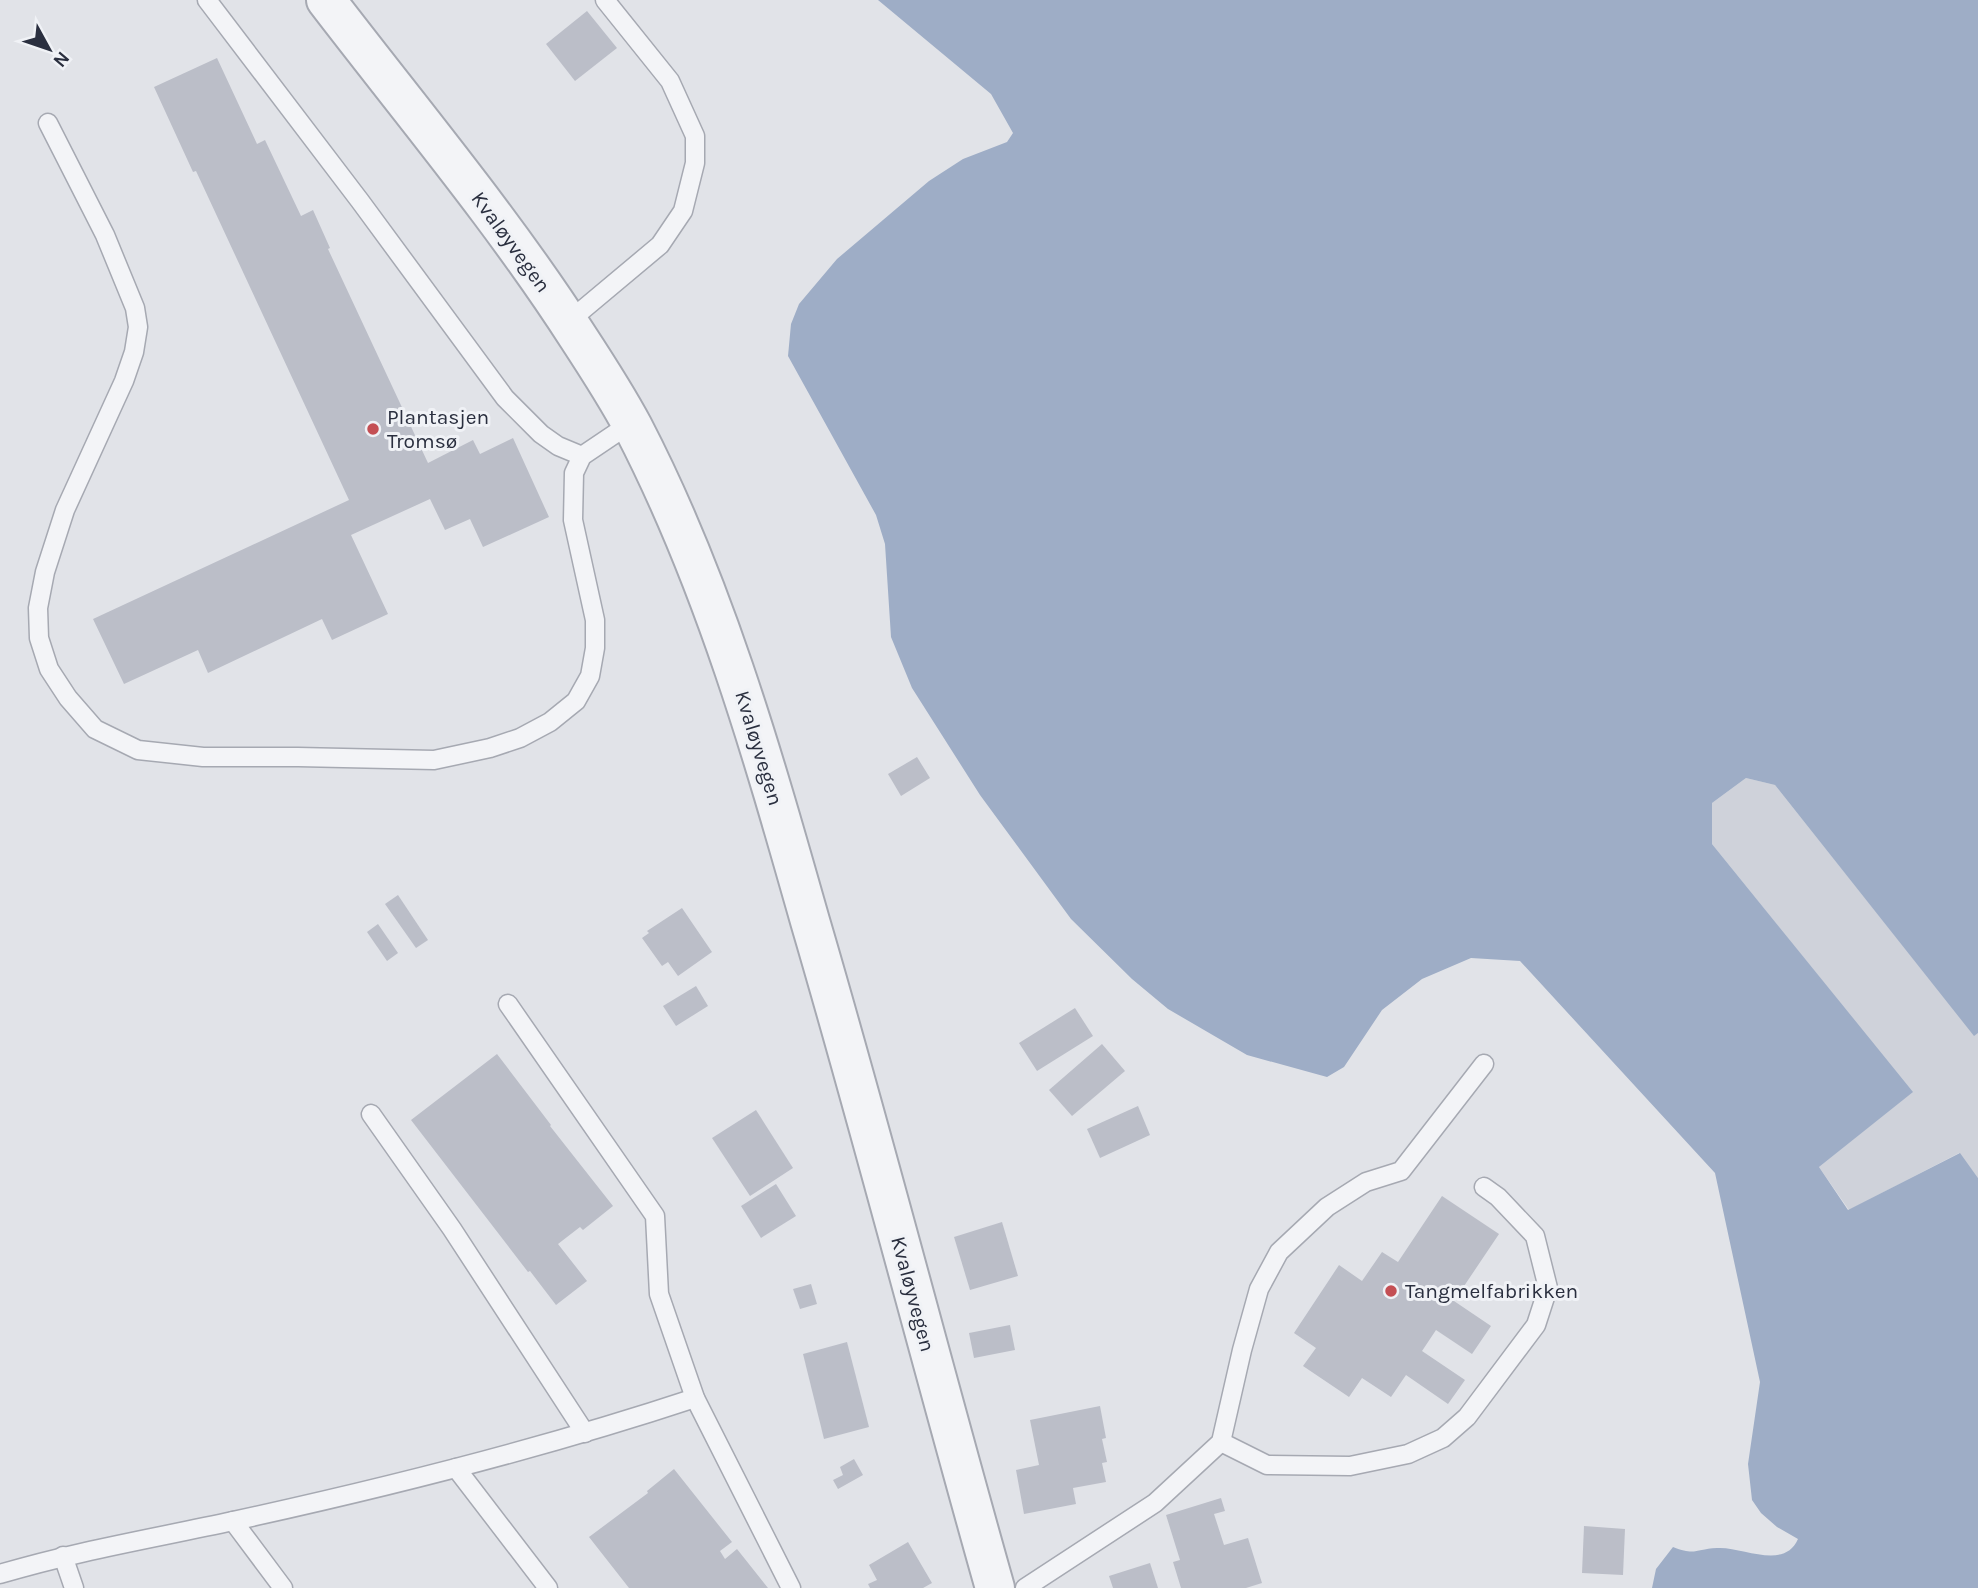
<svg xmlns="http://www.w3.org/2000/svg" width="1978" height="1588" font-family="Karla,sans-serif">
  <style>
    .built { fill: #cfd2da }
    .water { fill: #9eadc6 }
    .building { fill: #bbbec8 }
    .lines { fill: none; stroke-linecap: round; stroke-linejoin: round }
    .service-casing { stroke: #a6a9b2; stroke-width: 21 }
    .tertiary-casing { stroke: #a6a9b2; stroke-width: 42 }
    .service { stroke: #f3f4f7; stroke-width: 18 }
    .tertiary { stroke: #f3f4f7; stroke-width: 38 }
    .poi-dot { fill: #c44f54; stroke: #f0f2f6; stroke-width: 2.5 }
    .labels { text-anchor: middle; stroke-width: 6; stroke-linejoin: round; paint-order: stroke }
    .street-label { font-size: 21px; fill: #2a2f3f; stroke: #f0f2f6 }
    .poi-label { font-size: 21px; fill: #2a2f3f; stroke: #f0f2f6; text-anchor: start }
  </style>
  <rect width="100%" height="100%" fill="#e1e3e8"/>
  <polygon class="built" points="1746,778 1775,785 1974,1035 1978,1033 1978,1178 1959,1153 1849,1210 1819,1167 1912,1092 1712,844 1712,803"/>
  <path class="water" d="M878 0H1978V1033L1974 1036 1775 785 1746 778 1712 803V844L1913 1092 1819 1167 1848 1210 1960 1153 1978 1178V1588H1652L1656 1569 1673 1547C1696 1556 1695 1549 1717 1548 1742 1546 1784 1571 1798 1539L1777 1527 1761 1513 1752 1500 1748 1464 1760 1382 1715 1173 1520 961 1471 958 1422 979 1382 1010 1344 1067 1327 1077 1247 1055 1168 1009 1132 979 1071 919 980 795 912 688 891 637 885 544 876 515 788 356 791 324 799 304 837 259 929 181 963 159 1007 142 1013 133 991 94Z"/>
  <g class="building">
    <polygon points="587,11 617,48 575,81 546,44"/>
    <polygon points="217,58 257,144 265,140 301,216 313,210 330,248 328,249 428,463 473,440 480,454 513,438 549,517 483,547 470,519 445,530 430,499 351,535 388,614 332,640 322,619 208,673 198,650 124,684 93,619 349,500 196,171 193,172 154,87"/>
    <polygon points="917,757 930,778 901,796 888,774"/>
    <polygon points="398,895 428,940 416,948 385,904"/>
    <polygon points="682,908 712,952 678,976 668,962 662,966 642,938 649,933 647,931"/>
    <polygon points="378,924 398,953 387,961 367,932"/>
    <polygon points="696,986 708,1006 676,1026 663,1006"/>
    <polygon points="1075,1008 1093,1036 1037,1071 1019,1043"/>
    <polygon points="1102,1044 1125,1071 1072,1116 1049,1090"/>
    <polygon points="497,1054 551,1125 550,1126 613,1206 583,1230 580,1227 558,1244 587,1281 556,1305 530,1271 528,1272 411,1120"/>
    <polygon points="1138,1106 1150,1135 1100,1158 1087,1129"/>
    <polygon points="756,1110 793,1168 750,1196 712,1138"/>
    <polygon points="776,1184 796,1216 761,1238 741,1206"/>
    <polygon points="1442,1196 1499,1234 1454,1301 1491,1326 1472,1354 1436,1330 1422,1351 1465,1380 1448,1404 1406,1375 1391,1397 1362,1378 1349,1397 1303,1366 1316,1348 1294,1333 1339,1265 1362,1281 1382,1252 1398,1262"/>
    <polygon points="1002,1222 1018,1276 970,1290 954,1237"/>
    <polygon points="811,1284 817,1304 800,1309 793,1289"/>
    <polygon points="1010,1325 1015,1350 974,1358 969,1333"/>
    <polygon points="847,1342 869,1427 824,1439 803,1354"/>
    <polygon points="1100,1406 1106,1438 1102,1439 1107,1462 1102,1463 1106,1482 1073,1488 1076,1504 1024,1514 1016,1470 1039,1465 1030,1420"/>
    <polygon points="854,1459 863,1475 838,1489 833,1480 843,1475 840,1467"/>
    <polygon points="674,1469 732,1542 720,1551 725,1559 737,1549 768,1588 629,1588 589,1537 648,1493 647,1491"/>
    <polygon points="1221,1498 1225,1511 1214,1514 1224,1545 1248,1538 1262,1583 1246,1588 1181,1588 1173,1562 1180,1560 1166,1515"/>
    <polygon points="1584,1526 1625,1529 1623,1575 1582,1573"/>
    <polygon points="908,1542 932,1583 923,1588 870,1588 868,1584 877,1580 869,1565"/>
    <polygon points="1150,1563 1158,1588 1113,1588 1109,1576"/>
  </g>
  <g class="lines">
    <g class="service-casing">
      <g id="service">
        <polyline points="207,0 360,201 505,398 541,434 558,446 582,456"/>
        <polyline points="48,123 105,235 135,308 138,327 134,352 124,381 65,510 45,572 38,608 39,638 49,669 68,698 95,729 138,750 203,757 298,757 434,760 490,748 520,738 550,722 576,701 590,676 595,648 595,620 573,520 574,473 582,456 631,423"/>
        <polyline points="568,322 660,245 683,211 695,163 695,136 670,81 605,0"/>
        <polyline points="508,1004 655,1216 659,1294 695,1398 791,1588"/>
        <polyline points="371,1114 452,1229 585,1433"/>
        <polyline points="1221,1442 1267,1465 1350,1466 1408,1454 1443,1438 1467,1417 1536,1325 1548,1288 1535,1236 1498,1197 1484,1187"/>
        <polyline points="456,1468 548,1588"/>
        <polyline points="233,1521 283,1588"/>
        <polyline points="63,1556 74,1588"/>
        <path d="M0 1574C77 1551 155 1538 233 1521 389 1487 544 1448 695 1398"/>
        <polyline points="1025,1588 1155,1503 1221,1442 1242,1350 1259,1289 1279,1252 1327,1207 1366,1182 1401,1171 1484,1064"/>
      </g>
    </g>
    <g class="tertiary-casing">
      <path id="tertiary" d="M326 0C411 111 502 219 578 337 597 366 616 395 633 427 714 583 762 752 810 921 875 1142 932 1366 995 1588"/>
    </g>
    <use href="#service" class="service"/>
    <use href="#tertiary" class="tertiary"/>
  </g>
  <g class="poi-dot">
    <circle cx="373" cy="429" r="7"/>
    <circle cx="1391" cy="1291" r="7"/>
  </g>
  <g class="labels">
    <g class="street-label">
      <text transform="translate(511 242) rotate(54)" y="7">Kvaløyvegen</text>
      <text transform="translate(759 748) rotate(73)" y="7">Kvaløyvegen</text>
      <text transform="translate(913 1294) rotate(75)" y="7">Kvaløyvegen</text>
    </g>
    <g class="poi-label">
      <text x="387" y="424">Plantasjen<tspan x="387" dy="24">Tromsø</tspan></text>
      <text x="1405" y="1298">Tangmelfabrikken</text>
    </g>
  </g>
  <g transform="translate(49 49) rotate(130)" stroke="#f0f2f6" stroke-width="5" paint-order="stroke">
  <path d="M0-5L12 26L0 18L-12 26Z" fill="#2a2f3f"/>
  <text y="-10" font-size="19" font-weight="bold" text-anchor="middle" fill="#2a2f3f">N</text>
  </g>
</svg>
